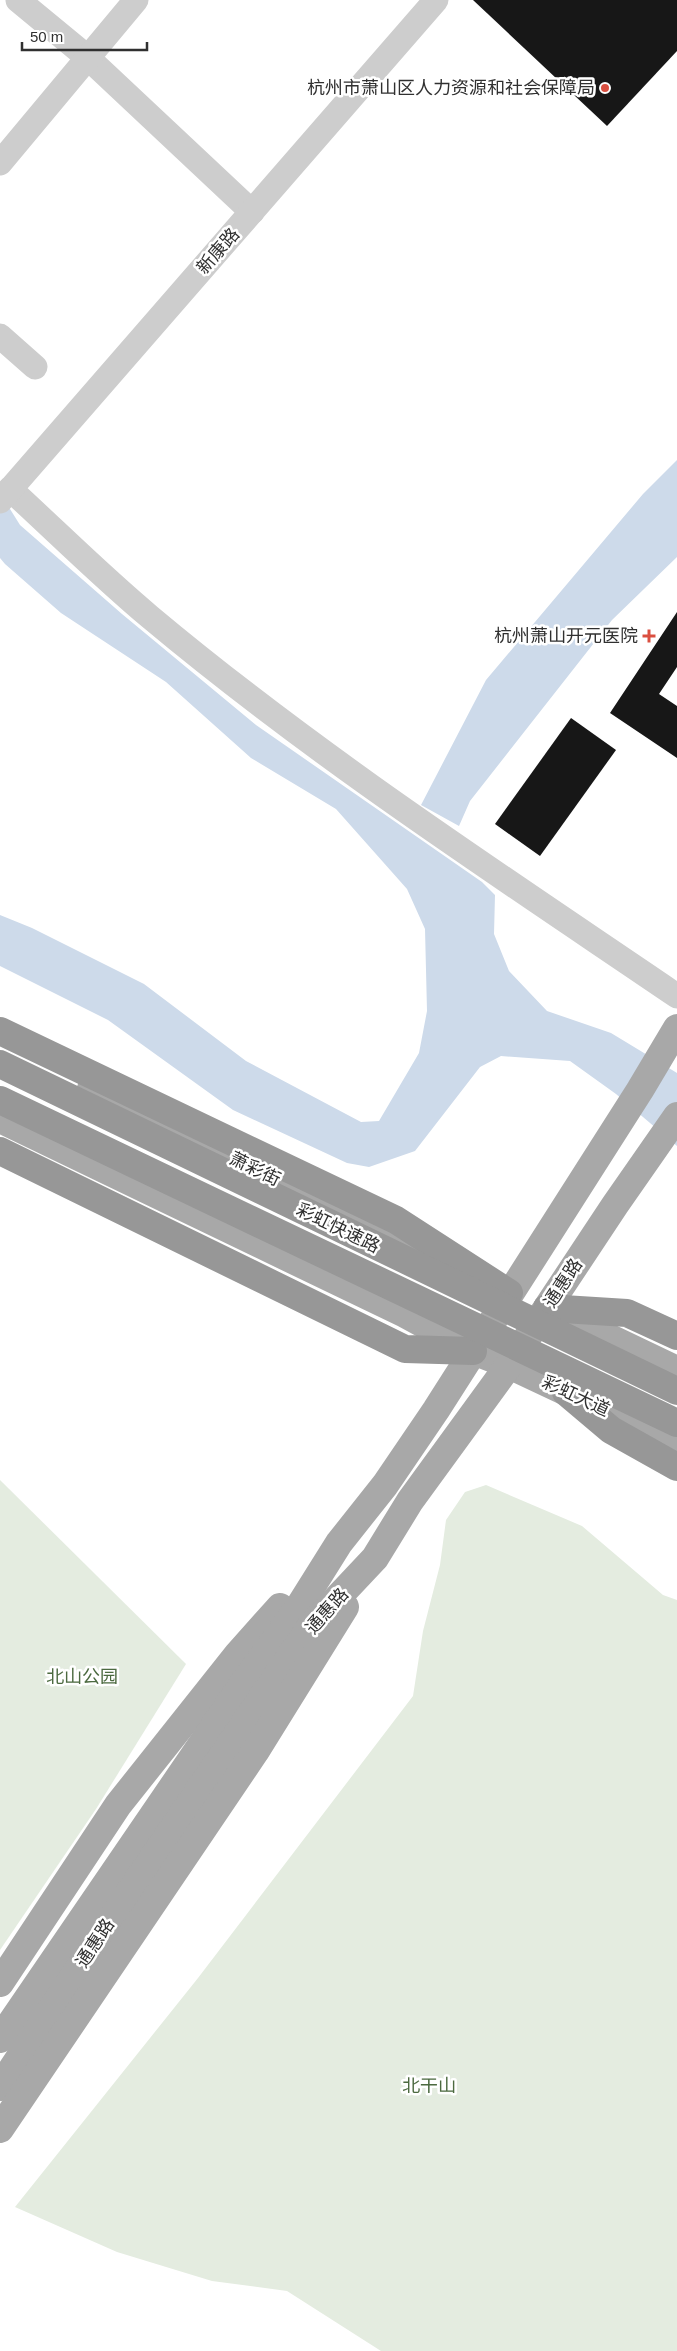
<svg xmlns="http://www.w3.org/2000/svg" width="677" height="2351" font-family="Arial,'Noto Sans SC',sans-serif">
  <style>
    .green { fill: #e4ece0 }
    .water { fill: #cddaea }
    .building { fill: #171717 }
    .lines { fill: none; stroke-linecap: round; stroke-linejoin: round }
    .minor { stroke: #cdcdcd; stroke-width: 25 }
    .major { stroke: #a8a8a8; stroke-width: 28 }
    .highway { stroke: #979797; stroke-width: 28 }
    .highway-bridge { stroke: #979797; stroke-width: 28 }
    .poi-dot { fill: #da4f40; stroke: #fff; stroke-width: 2 }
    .labels { text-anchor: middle; stroke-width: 5; stroke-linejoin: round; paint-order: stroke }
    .poi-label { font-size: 18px; fill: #303030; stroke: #fff; text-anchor: end }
    .street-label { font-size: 18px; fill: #303030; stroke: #fff }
    .park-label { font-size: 18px; fill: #4c6a40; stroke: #fff }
  </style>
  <rect width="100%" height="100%" fill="#fff"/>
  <g class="green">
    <polygon points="0,1480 186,1664 96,1809 0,1950"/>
    <polygon points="486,1485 582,1526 663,1595 677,1600 677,2351 381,2351 287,2291 212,2281 117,2252 15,2207 198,1978 413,1696 423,1631 440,1565 446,1520 465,1492"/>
  </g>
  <g class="water">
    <polygon points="677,460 677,557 612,620 470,801 459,826 421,805 486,680 643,494"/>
    <polygon points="0,493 20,525 122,614 256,725 482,882 495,895 494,934 509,971 547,1011 611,1033 677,1073 677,1146 616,1094 570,1061 501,1056 480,1067 415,1151 369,1167 347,1163 233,1110 108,1020 0,966 0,915 32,928 144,984 246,1061 361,1122 379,1121 419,1053 427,1011 425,929 407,889 336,809 251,758 166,682 61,613 5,564 0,558"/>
  </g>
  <g class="building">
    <polygon points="473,0 677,0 677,51 607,126"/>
    <polygon points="677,612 677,667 659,694 677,706 677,758 610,713"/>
    <polygon points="571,718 616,750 540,856 495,824"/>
  </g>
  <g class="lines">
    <g class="minor">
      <polyline points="18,0 87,57 252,212"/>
      <polyline points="0,163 136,0"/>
      <polyline points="0,336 35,367"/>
      <path d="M10 489C57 532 102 577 150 617 316 756 499 875 677 996"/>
      <polyline points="0,501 436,0"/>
    </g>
    <g class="major">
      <polyline points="91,1089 439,1259"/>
      <polyline points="0,1119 405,1314 473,1351 509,1365 677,1444"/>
      <polyline points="547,1308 677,1370"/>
      <polyline points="0,1983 118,1805 238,1654 280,1607"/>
      <polyline points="0,2039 245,1681 297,1610 339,1543 385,1485 436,1410 640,1090 677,1028"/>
      <polyline points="0,2087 129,1893 311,1626 375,1558 410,1501 509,1365 615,1205 677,1116"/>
      <polyline points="0,2129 255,1752 345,1607"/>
    </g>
    <g class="highway">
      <polyline points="0,1031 396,1220 509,1293"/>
      <polyline points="0,1151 405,1349 473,1351"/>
      <polyline points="547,1308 627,1313 677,1336"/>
      <polyline points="566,1392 611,1430 677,1467"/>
    </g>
    <g class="highway-bridge">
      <polyline points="0,1064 677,1391"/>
      <polyline points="0,1100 677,1423"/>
    </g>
  </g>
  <g class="poi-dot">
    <circle cx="605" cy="88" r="5"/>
    <path d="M646.5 628.5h5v5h5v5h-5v5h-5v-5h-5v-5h5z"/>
  </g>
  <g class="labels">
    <g class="poi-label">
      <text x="595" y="94">杭州市萧山区人力资源和社会保障局</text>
      <text x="638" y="642">杭州萧山开元医院</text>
    </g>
    <g class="street-label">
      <text transform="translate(218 251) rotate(-49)" y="6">新康路</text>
      <text transform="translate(255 1169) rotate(26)" y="6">萧彩街</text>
      <text transform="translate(338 1228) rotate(26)" y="6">彩虹快速路</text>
      <text transform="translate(563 1283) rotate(-57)" y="6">通惠路</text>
      <text transform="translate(576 1396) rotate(25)" y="6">彩虹大道</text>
      <text transform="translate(327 1611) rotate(-49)" y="6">通惠路</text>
      <text transform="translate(95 1943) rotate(-57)" y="6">通惠路</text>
    </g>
    <g class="park-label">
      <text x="82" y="1683">北山公园</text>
      <text x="429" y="2092">北干山</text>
    </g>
  </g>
  <path d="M22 42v8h125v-8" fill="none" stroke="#303030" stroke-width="2.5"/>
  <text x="30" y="42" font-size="15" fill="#303030" stroke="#ffffff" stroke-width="4" paint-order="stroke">50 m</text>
</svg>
